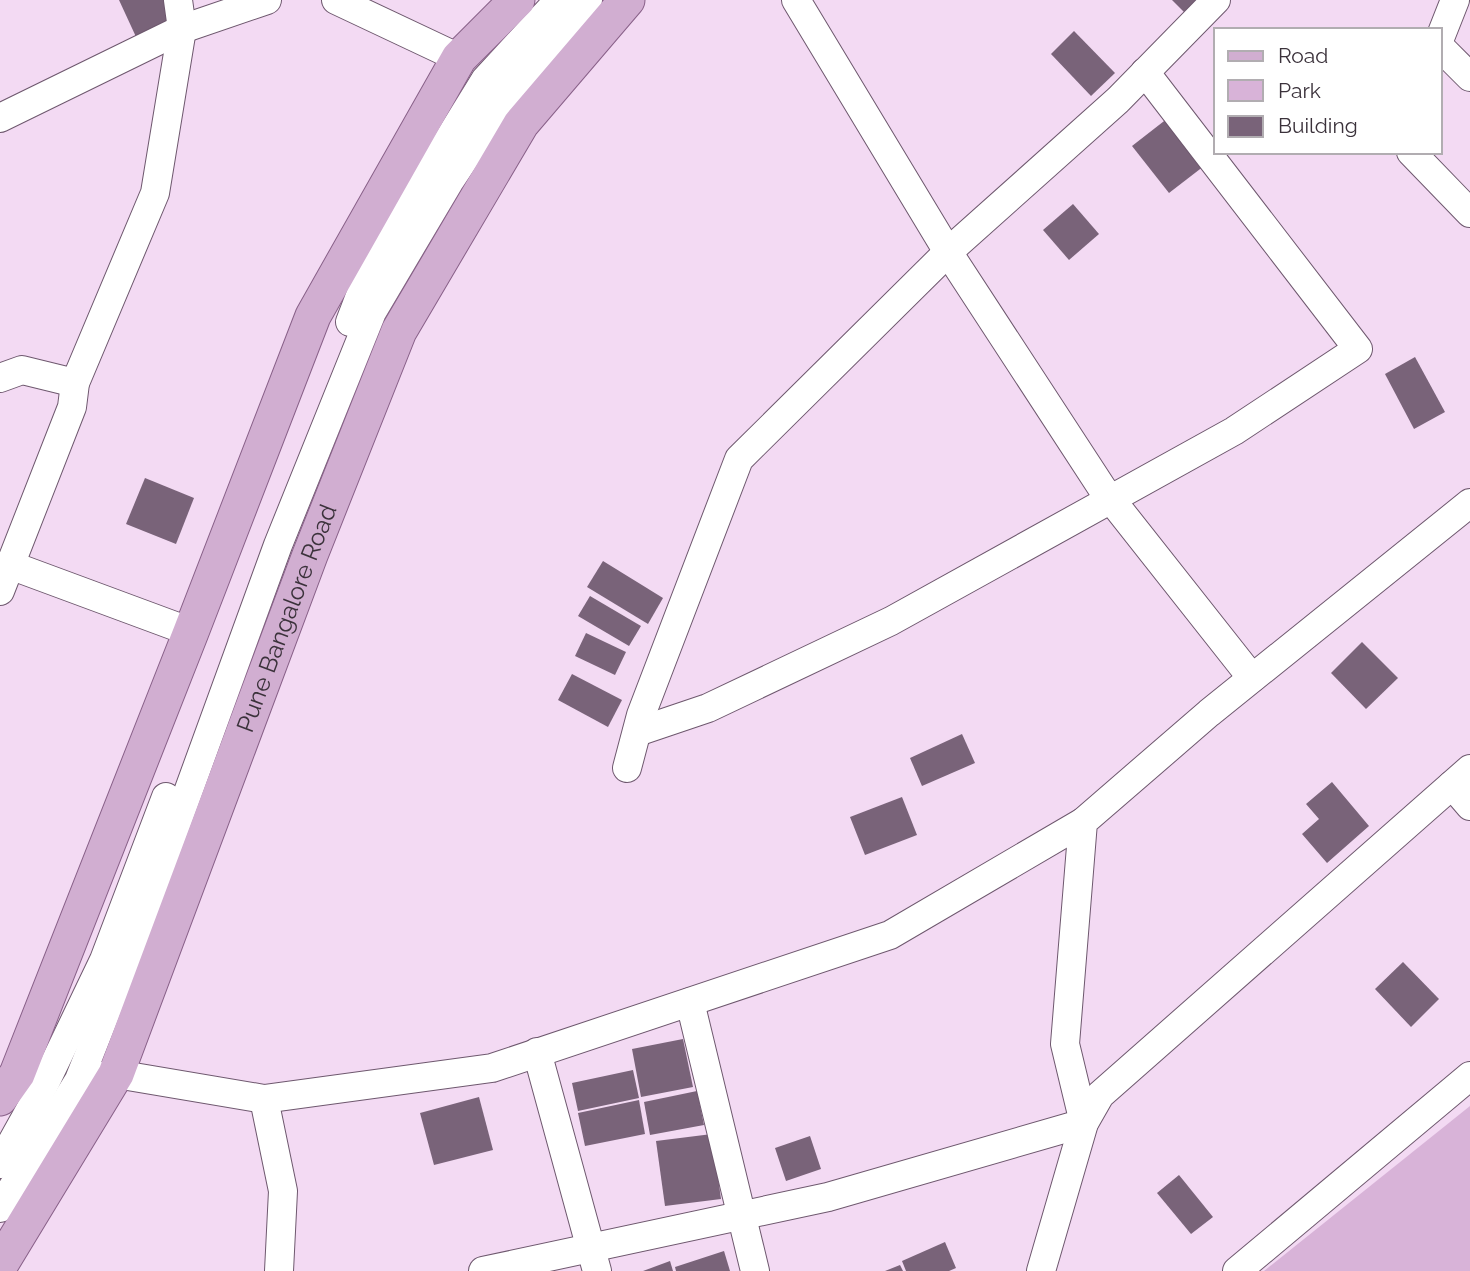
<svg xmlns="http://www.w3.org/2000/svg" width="1470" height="1271" font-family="Raleway,sans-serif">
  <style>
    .green { fill: #d8b3d8 }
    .building { fill: #796379 }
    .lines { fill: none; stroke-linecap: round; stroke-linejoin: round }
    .minor-casing { stroke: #6e586e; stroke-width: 30 }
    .major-casing { stroke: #886088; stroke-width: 37 }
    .minor { stroke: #fff; stroke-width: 28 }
    .major { stroke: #d1aed1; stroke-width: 35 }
    .labels { text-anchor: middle; stroke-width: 7; stroke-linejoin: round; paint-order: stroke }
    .street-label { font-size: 24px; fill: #3b323b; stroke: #fff }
  </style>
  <rect width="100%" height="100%" fill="#f3daf3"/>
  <polygon class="green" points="1470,1106 1470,1271 1264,1271"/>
  <g class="building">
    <polygon points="119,0 165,0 174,22 137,39"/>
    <polygon points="1172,0 1198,0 1186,14"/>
    <polygon points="1074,31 1115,73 1091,96 1051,54"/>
    <polygon points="1168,118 1204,166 1169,193 1132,146"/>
    <polygon points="1073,204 1099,234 1069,260 1043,230"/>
    <polygon points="1415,357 1445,412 1414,429 1385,374"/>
    <polygon points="145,478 194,498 176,544 126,524"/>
    <polygon points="603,561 663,598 648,624 587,587"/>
    <polygon points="590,596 641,626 629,646 578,616"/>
    <polygon points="586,633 626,652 615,675 575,656"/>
    <polygon points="1362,642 1398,678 1366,709 1331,673"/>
    <polygon points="572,674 622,700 608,727 558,700"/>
    <polygon points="962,734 975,763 922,786 910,758"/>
    <polygon points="1332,782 1369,826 1327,863 1302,834 1319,819 1306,804"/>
    <polygon points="902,797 917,835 865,855 850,817"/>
    <polygon points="1403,962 1439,999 1411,1027 1375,989"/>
    <polygon points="683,1039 693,1087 641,1097 632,1049"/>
    <polygon points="633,1070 639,1098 578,1111 572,1083"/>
    <polygon points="697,1091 704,1125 650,1135 644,1102"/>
    <polygon points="479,1097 493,1150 434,1165 420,1113"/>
    <polygon points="639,1100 645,1134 585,1146 578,1113"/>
    <polygon points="712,1134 721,1199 665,1206 656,1141"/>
    <polygon points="810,1136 821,1169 786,1181 775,1148"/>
    <polygon points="1179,1175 1213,1217 1191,1234 1157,1193"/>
    <polygon points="945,1242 956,1268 949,1271 906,1271 902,1261"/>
    <polygon points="724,1251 730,1271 676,1271 675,1267"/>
    <polygon points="670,1261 673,1271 643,1271"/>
    <polygon points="900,1265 903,1271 885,1271"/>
  </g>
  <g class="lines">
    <g class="minor-casing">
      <g id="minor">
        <polyline points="336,0 459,58"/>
        <polyline points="796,0 948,252 1102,488 1252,678"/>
        <polyline points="1440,38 1455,0"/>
        <polyline points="1440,47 1470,77"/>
        <polyline points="0,118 182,29 267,0"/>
        <polyline points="1411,152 1470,213"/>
        <polyline points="350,322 363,288 413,197 485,80 559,0"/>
        <polyline points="0,378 22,370 75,383"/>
        <polyline points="0,566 10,565 191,632"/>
        <polyline points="0,591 72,407 75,383 155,193 182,29 178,0"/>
        <polyline points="637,732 708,708 891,621 1234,431 1358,349 1145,72"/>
        <polyline points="627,768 641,715 739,459 948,252 1118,100 1216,0"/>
        <polyline points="1452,785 1470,806"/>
        <polyline points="690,1002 755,1271"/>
        <polyline points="537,1052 597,1271"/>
        <polyline points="95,1077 116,1074 264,1099 492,1068 890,935 1083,822"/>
        <polyline points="264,1099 283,1191 279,1271"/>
        <polyline points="0,1164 46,1081 104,960 166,797"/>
        <polyline points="0,1208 79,1080 128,957 278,545 372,312 449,182 513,86 588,0"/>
        <polyline points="483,1271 828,1197 1084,1123 1065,1044 1083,822 1209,713 1470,503"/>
        <polyline points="1041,1271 1084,1123 1100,1095 1470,769"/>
        <polyline points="1237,1271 1470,1076"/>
      </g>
    </g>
    <g class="major-casing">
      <g id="major">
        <polyline points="0,1098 17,1074 191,632 313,316 459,58 517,0"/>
        <path id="s1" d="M0 1265 116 1074 310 555 399 331 521 124 627 0"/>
      </g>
    </g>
    <use href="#minor" class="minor"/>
    <use href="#major" class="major"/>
  </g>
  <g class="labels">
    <g class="street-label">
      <text dy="8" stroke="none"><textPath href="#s1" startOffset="710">Pune Bangalore Road</textPath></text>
    </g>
  </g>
  <rect x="1214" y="28" width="228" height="126" fill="#ffffff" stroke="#b1adb1" stroke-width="2"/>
  <rect x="1228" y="51" width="35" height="10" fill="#d1aed1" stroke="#b1adb1" stroke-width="2"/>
  <text x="1278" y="63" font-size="21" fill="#3b323b">Road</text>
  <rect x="1228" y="80" width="35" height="21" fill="#d8b3d8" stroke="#b1adb1" stroke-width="2"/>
  <text x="1278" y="98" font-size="21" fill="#3b323b">Park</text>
  <rect x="1228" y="116" width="35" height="21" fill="#796379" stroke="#b1adb1" stroke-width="2"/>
  <text x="1278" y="133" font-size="21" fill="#3b323b">Building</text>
</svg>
